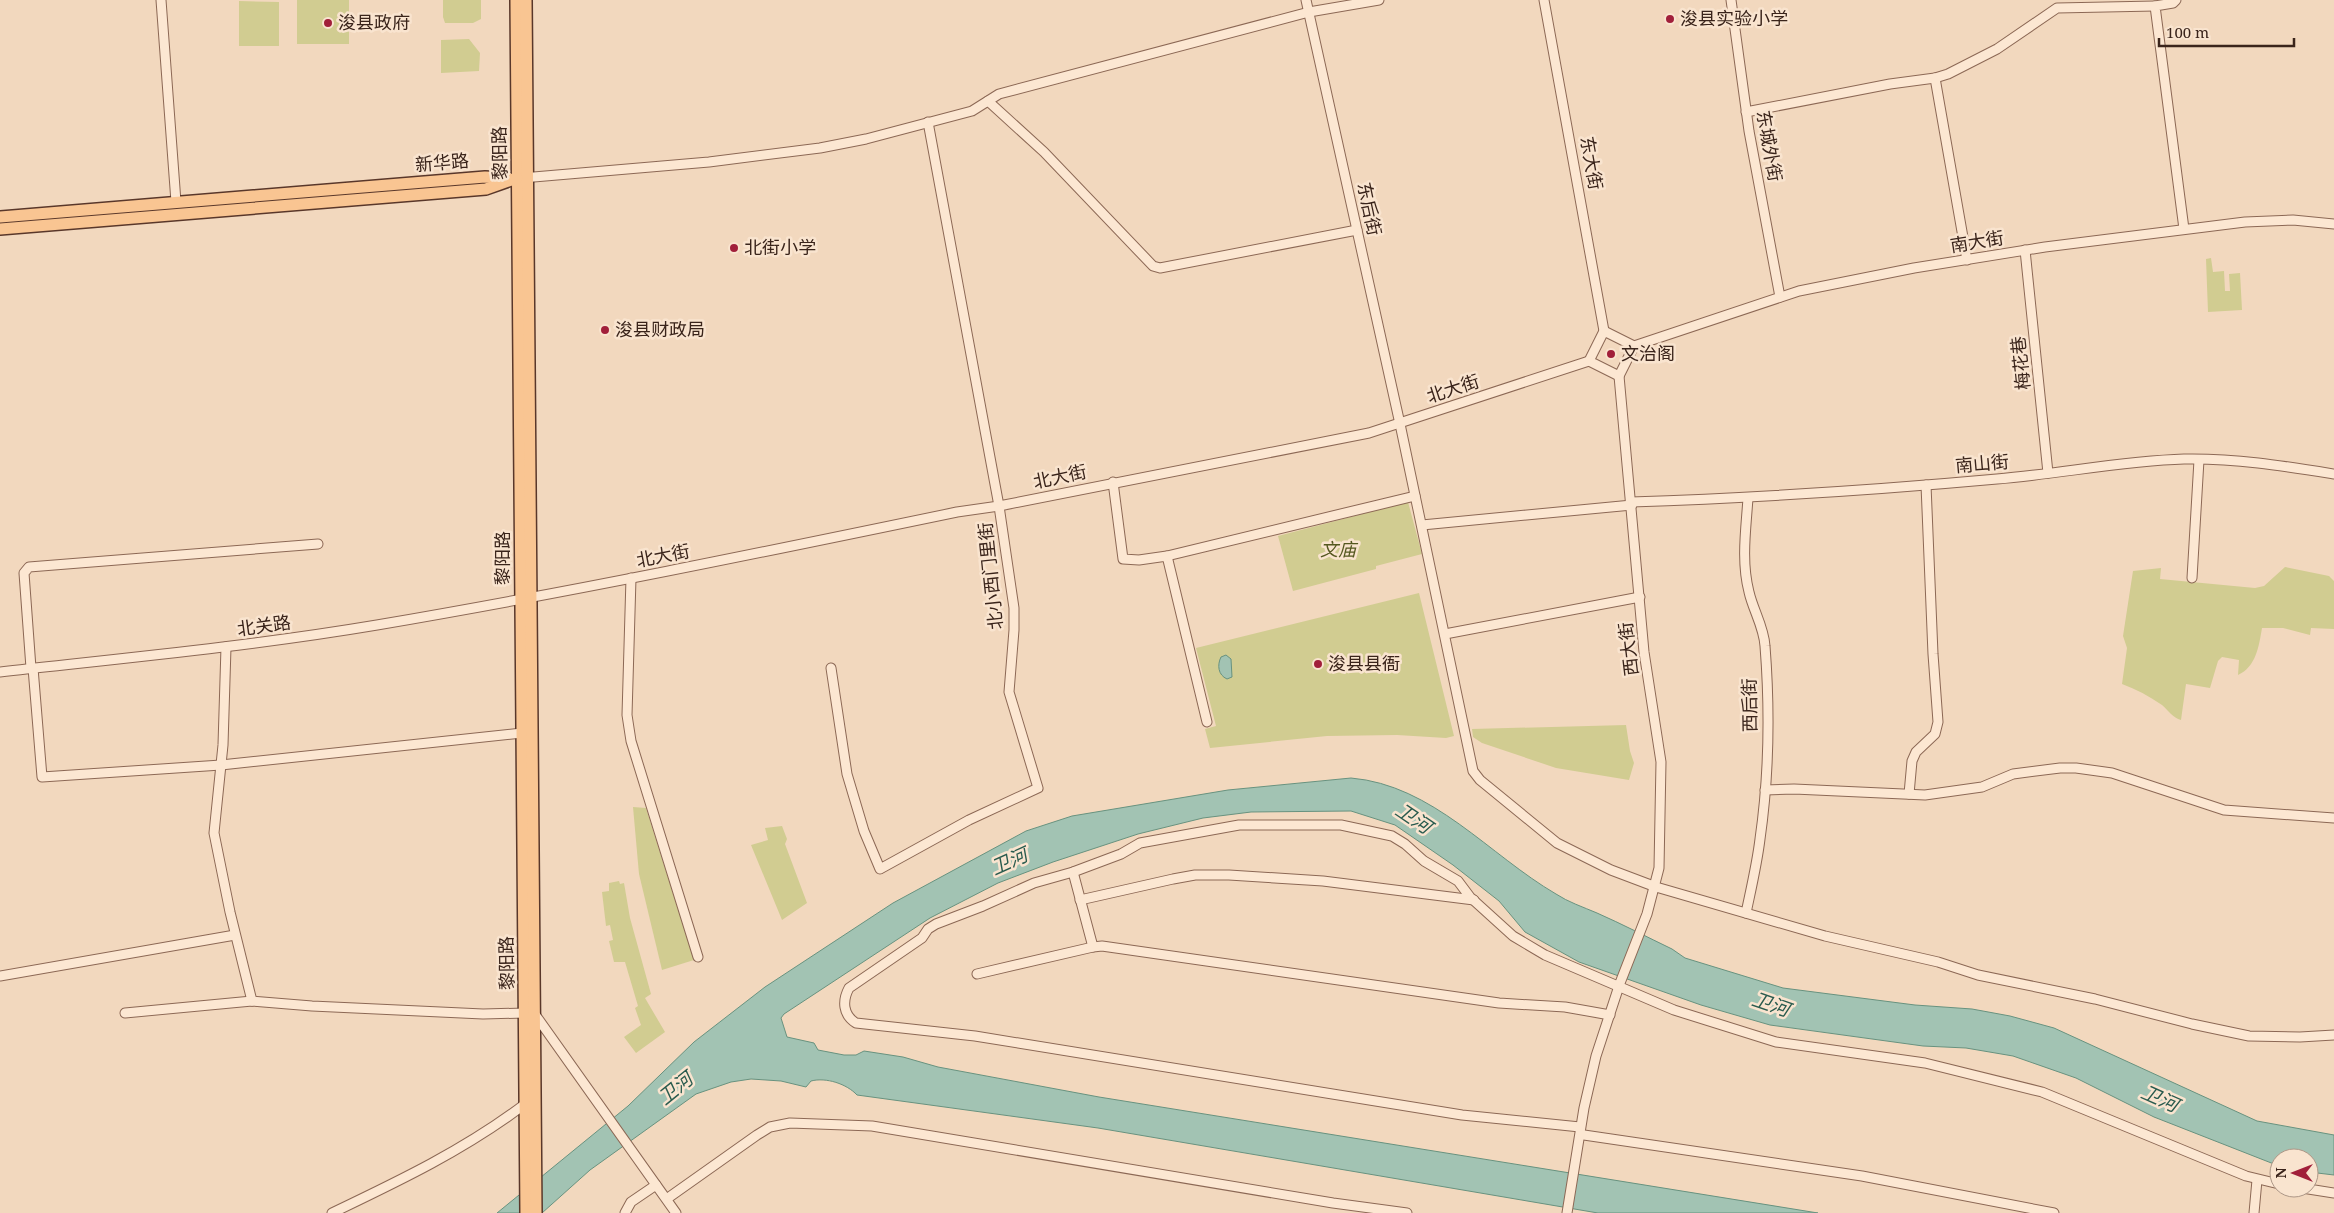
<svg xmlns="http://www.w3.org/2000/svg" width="2334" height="1213" font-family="'Noto Serif','Noto Sans SC',serif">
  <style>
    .green { fill: #d1cc91 }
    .water { fill: #a2c3b3; stroke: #68927f }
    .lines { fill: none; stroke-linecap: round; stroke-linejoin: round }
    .minor-casing { stroke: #8c6855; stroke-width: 11 }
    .major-casing { stroke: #59372a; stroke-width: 14 }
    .minor { stroke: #fce7d2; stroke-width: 9 }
    .major { stroke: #f9c592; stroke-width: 11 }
    .poi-dot { fill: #a11f3a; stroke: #f9e4cf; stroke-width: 2 }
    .labels { text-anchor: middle; stroke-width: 5; stroke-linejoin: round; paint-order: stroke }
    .poi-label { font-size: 18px; fill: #3a241b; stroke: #f9e4cf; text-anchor: start }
    .street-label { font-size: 18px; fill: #3a241b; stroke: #f9e4cf }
    .park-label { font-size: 18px; font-style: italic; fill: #555820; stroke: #f9e4cf }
    .water-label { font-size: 19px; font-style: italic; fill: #295b4e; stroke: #f9e4cf }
  </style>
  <rect width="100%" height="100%" fill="#f2d8be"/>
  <g class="green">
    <rect x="297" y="0" width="52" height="44"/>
    <polygon points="443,0 481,0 481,19 473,23 445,23 443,17"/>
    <polygon points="239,1 279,2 279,46 239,46"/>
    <polygon points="469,39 480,53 479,71 441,73 441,40"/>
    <polygon points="2211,258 2213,272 2224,271 2225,291 2230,291 2229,274 2240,273 2242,310 2208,312 2206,259"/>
    <polygon points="1408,502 1422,554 1376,566 1376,569 1293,591 1278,536"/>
    <path d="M2285 567 2329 576 2334 581V629L2311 628 2310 635 2283 628H2262C2259 646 2256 667 2238 675L2239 660 2222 657 2218 661 2210 688 2186 684 2181 720C2173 718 2168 710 2162 705 2149 696 2136 689 2122 684L2127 648 2123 636 2133 571 2161 568 2160 579 2255 588 2264 586Z"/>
    <polygon points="1419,593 1454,736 1446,738 1397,735 1327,736 1210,748 1205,729 1216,726 1196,648"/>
    <polygon points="1626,725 1630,751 1634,763 1629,780 1556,768 1482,743 1473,737 1472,729"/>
    <polygon points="633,807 646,808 694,960 662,970 639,874"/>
    <polygon points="782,826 787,839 785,844 807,903 782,920 751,845 768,840 765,828"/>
    <polygon points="619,881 620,884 624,883 630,918 651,994 645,998 665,1032 636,1053 624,1037 641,1025 635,1008 638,1006 625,962 614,962 609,941 613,940 610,925 606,926 602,892 609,891 609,883"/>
  </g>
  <g class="water">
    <path d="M1226 655 1231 659 1232 677 1227 679C1218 675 1217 665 1221 657Z"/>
    <path d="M1351 778C1433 785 1489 855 1556 894 1568 902 1583 907 1597 913 1622 924 1647 937 1672 949L1685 958 1783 988 1915 1005 1972 1009 2010 1016 2054 1028 2257 1121 2334 1135V1175L2309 1172V1158H2279V1166L2154 1117 2076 1078 2013 1056 1966 1048 1923 1046 1770 1025 1701 1005 1579 962 1525 932 1499 901 1453 865 1395 825 1351 811 1251 812 1203 818 1138 834 1053 862 998 883 930 918 784 1014 781 1018 787 1037 814 1043 818 1050 844 1055H856L864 1051 903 1057 938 1067 1099 1097 1818 1213H1598L1098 1128 857 1095C847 1084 826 1077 811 1081L806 1087 781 1081 751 1079 731 1082 696 1094 590 1170 542 1213H497L628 1106 694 1042 765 987 893 903 1026 831 1072 816 1228 790Z"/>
  </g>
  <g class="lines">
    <g class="minor-casing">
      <g id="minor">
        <polyline points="161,0 176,202"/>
        <polyline points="1306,0 1400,424 1473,771 1480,780 1557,843 1611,870 1656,887 1825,936 1938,962 1978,975 2095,999 2192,1024 2249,1036 2300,1037 2334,1035"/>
        <polyline points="1544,0 1604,331"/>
        <polyline points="1731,0 1749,131 1780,297"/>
        <polyline points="2176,0 2173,3 2155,6 2184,229"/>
        <polyline points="1935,78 1967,260"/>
        <polyline points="988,101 1044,152 1153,266 1160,268 1357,230"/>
        <polyline points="1746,112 1890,84 1935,78 1948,74 1997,49 2057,8 2155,6"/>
        <polyline points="522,178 709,162 820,148 866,139 972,111 999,94 1309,12 1379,0"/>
        <polyline points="2025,250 2048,473"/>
        <polygon points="1604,331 1634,346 1619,376 1589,361"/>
        <polyline points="1634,346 1799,291 1914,268 2045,247 2245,222 2293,220 2334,224"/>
        <polyline points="1113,482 1123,559 1139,560 1167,556 1207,722"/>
        <path d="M1631 502C1753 498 1875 490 1997 479 2059 474 2121 461 2184 459 2235 458 2284 466 2334 474"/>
        <polyline points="1422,525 1632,505"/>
        <polyline points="1167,556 1415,496"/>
        <polyline points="631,578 627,715 631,741 698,957"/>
        <polyline points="2192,578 2199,460"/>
        <polyline points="1445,634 1640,597"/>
        <polyline points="226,647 223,745 214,833 230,912 252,1001"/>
        <polyline points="31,668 24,573 29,567 318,544"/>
        <polyline points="33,668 42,777 221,765 522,733"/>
        <polyline points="831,668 847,774 864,831 880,869 969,820 1038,788 1009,692 1014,630 1014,608 999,506 928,122"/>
        <path d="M0 672C126 658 252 646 377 625 571 592 764 552 957 512L999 506 1369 433 1589 361"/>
        <polyline points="1765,790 1794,789 1925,795 1982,787 2013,774 2060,768 2076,768 2112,773 2224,810 2334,818"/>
        <polyline points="1909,794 1912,761 1916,752 1935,734 1938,722 1933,654 1926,485"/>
        <polyline points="1073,872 1093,947"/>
        <polyline points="1080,900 1173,879 1195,875 1229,875 1323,881 1474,900"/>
        <path d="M1746 913C1751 889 1757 864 1760 839 1769 776 1770 710 1765 646 1764 627 1753 610 1749 592 1741 561 1746 529 1748 498"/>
        <polyline points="977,974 1093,947 1102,946 1499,1003 1565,1007 1610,1015"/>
        <polyline points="0,976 235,935"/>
        <polyline points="125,1013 252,1001 312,1006 483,1014 525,1013"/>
        <polyline points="534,1013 676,1213"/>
        <path d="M1580 1127 1462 1115 975 1036 856 1023C843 1015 842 1001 849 988L922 938 928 929 936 924 983 906 1034 883 1073 872 1121 854 1140 843 1239 825H1341L1392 836 1405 844 1424 861 1458 881 1470 897 1513 936 1545 955 1674 1010 1776 1042 1925 1063 2042 1092 2246 1176 2279 1184"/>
        <polyline points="1584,1135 1862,1176 2054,1213"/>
        <polyline points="2302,1188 2334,1193"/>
        <polyline points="668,1198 757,1135 770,1127 790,1123 872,1126 1333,1203 1407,1213"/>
        <path d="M332 1213C399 1181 466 1149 525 1104"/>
        <polyline points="625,1213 631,1202 656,1185"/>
        <polyline points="1567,1213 1584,1108 1596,1056 1620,983 1647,914 1659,868 1661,762 1644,652 1619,376"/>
        <polyline points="2254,1213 2257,1180"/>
      </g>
    </g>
    <g class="major-casing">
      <g id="major">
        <polyline points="516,0 526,1213"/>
        <polyline points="526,0 536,1213"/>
        <polyline points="0,217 485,177 508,178"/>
        <polyline points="0,229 486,189 517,178"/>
      </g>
    </g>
    <use href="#minor" class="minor"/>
    <use href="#major" class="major"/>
  </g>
  <g class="poi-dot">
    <circle cx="1670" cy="19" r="5"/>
    <circle cx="328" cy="23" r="5"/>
    <circle cx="734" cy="248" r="5"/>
    <circle cx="605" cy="330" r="5"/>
    <circle cx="1611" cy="354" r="5"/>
    <circle cx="1318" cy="664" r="5"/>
  </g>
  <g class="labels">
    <g class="poi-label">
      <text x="1680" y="25">浚县实验小学</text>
      <text x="338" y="29">浚县政府</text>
      <text x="744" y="254">北街小学</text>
      <text x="615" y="336">浚县财政局</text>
      <text x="1621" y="360">文治阁</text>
      <text x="1328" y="670">浚县县衙</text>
    </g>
    <g class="street-label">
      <text transform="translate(1769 146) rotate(80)" y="6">东城外街</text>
      <text transform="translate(500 153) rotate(-91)" y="6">黎阳路</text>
      <text transform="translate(442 163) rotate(-5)" y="6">新华路</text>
      <text transform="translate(1591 163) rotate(80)" y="6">东大街</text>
      <text transform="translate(1369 209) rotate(78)" y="6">东后街</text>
      <text transform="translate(1977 242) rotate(-9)" y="6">南大街</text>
      <text transform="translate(2021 363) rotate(-96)" y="6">梅花巷</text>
      <text transform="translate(1453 389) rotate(-18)" y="6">北大街</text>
      <text transform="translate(1982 464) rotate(-5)" y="6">南山街</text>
      <text transform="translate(1060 477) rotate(-12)" y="6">北大街</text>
      <text transform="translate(663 556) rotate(-11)" y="6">北大街</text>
      <text transform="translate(503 558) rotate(-90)" y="6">黎阳路</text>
      <text transform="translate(991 576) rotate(-96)" y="6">北小西门里街</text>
      <text transform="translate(264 626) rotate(-8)" y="6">北关路</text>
      <text transform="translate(1629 649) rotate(-97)" y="6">西大街</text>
      <text transform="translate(1750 705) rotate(-91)" y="6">西后街</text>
      <text transform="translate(507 963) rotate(-91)" y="6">黎阳路</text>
    </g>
    <g class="park-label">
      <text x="1338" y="556">文庙</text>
    </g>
    <g class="water-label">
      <text transform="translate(1414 818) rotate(34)" y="7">卫河</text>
      <text transform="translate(1009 861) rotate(-24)" y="7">卫河</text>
      <text transform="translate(1771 1004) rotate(19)" y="7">卫河</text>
      <text transform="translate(675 1088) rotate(-39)" y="7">卫河</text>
      <text transform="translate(2160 1098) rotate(24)" y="7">卫河</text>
    </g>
  </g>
  <g transform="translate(2294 1173) rotate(270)"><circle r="24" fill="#f9e4cf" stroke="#ad9787"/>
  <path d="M0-4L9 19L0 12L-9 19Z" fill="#a11f3a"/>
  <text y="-8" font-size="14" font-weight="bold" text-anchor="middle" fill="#3a241b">N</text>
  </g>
  <path d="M2159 38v8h135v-8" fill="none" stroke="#3a241b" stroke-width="2.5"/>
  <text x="2166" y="38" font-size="15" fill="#3a241b" stroke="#f9e4cf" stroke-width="4" paint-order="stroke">100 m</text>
</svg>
